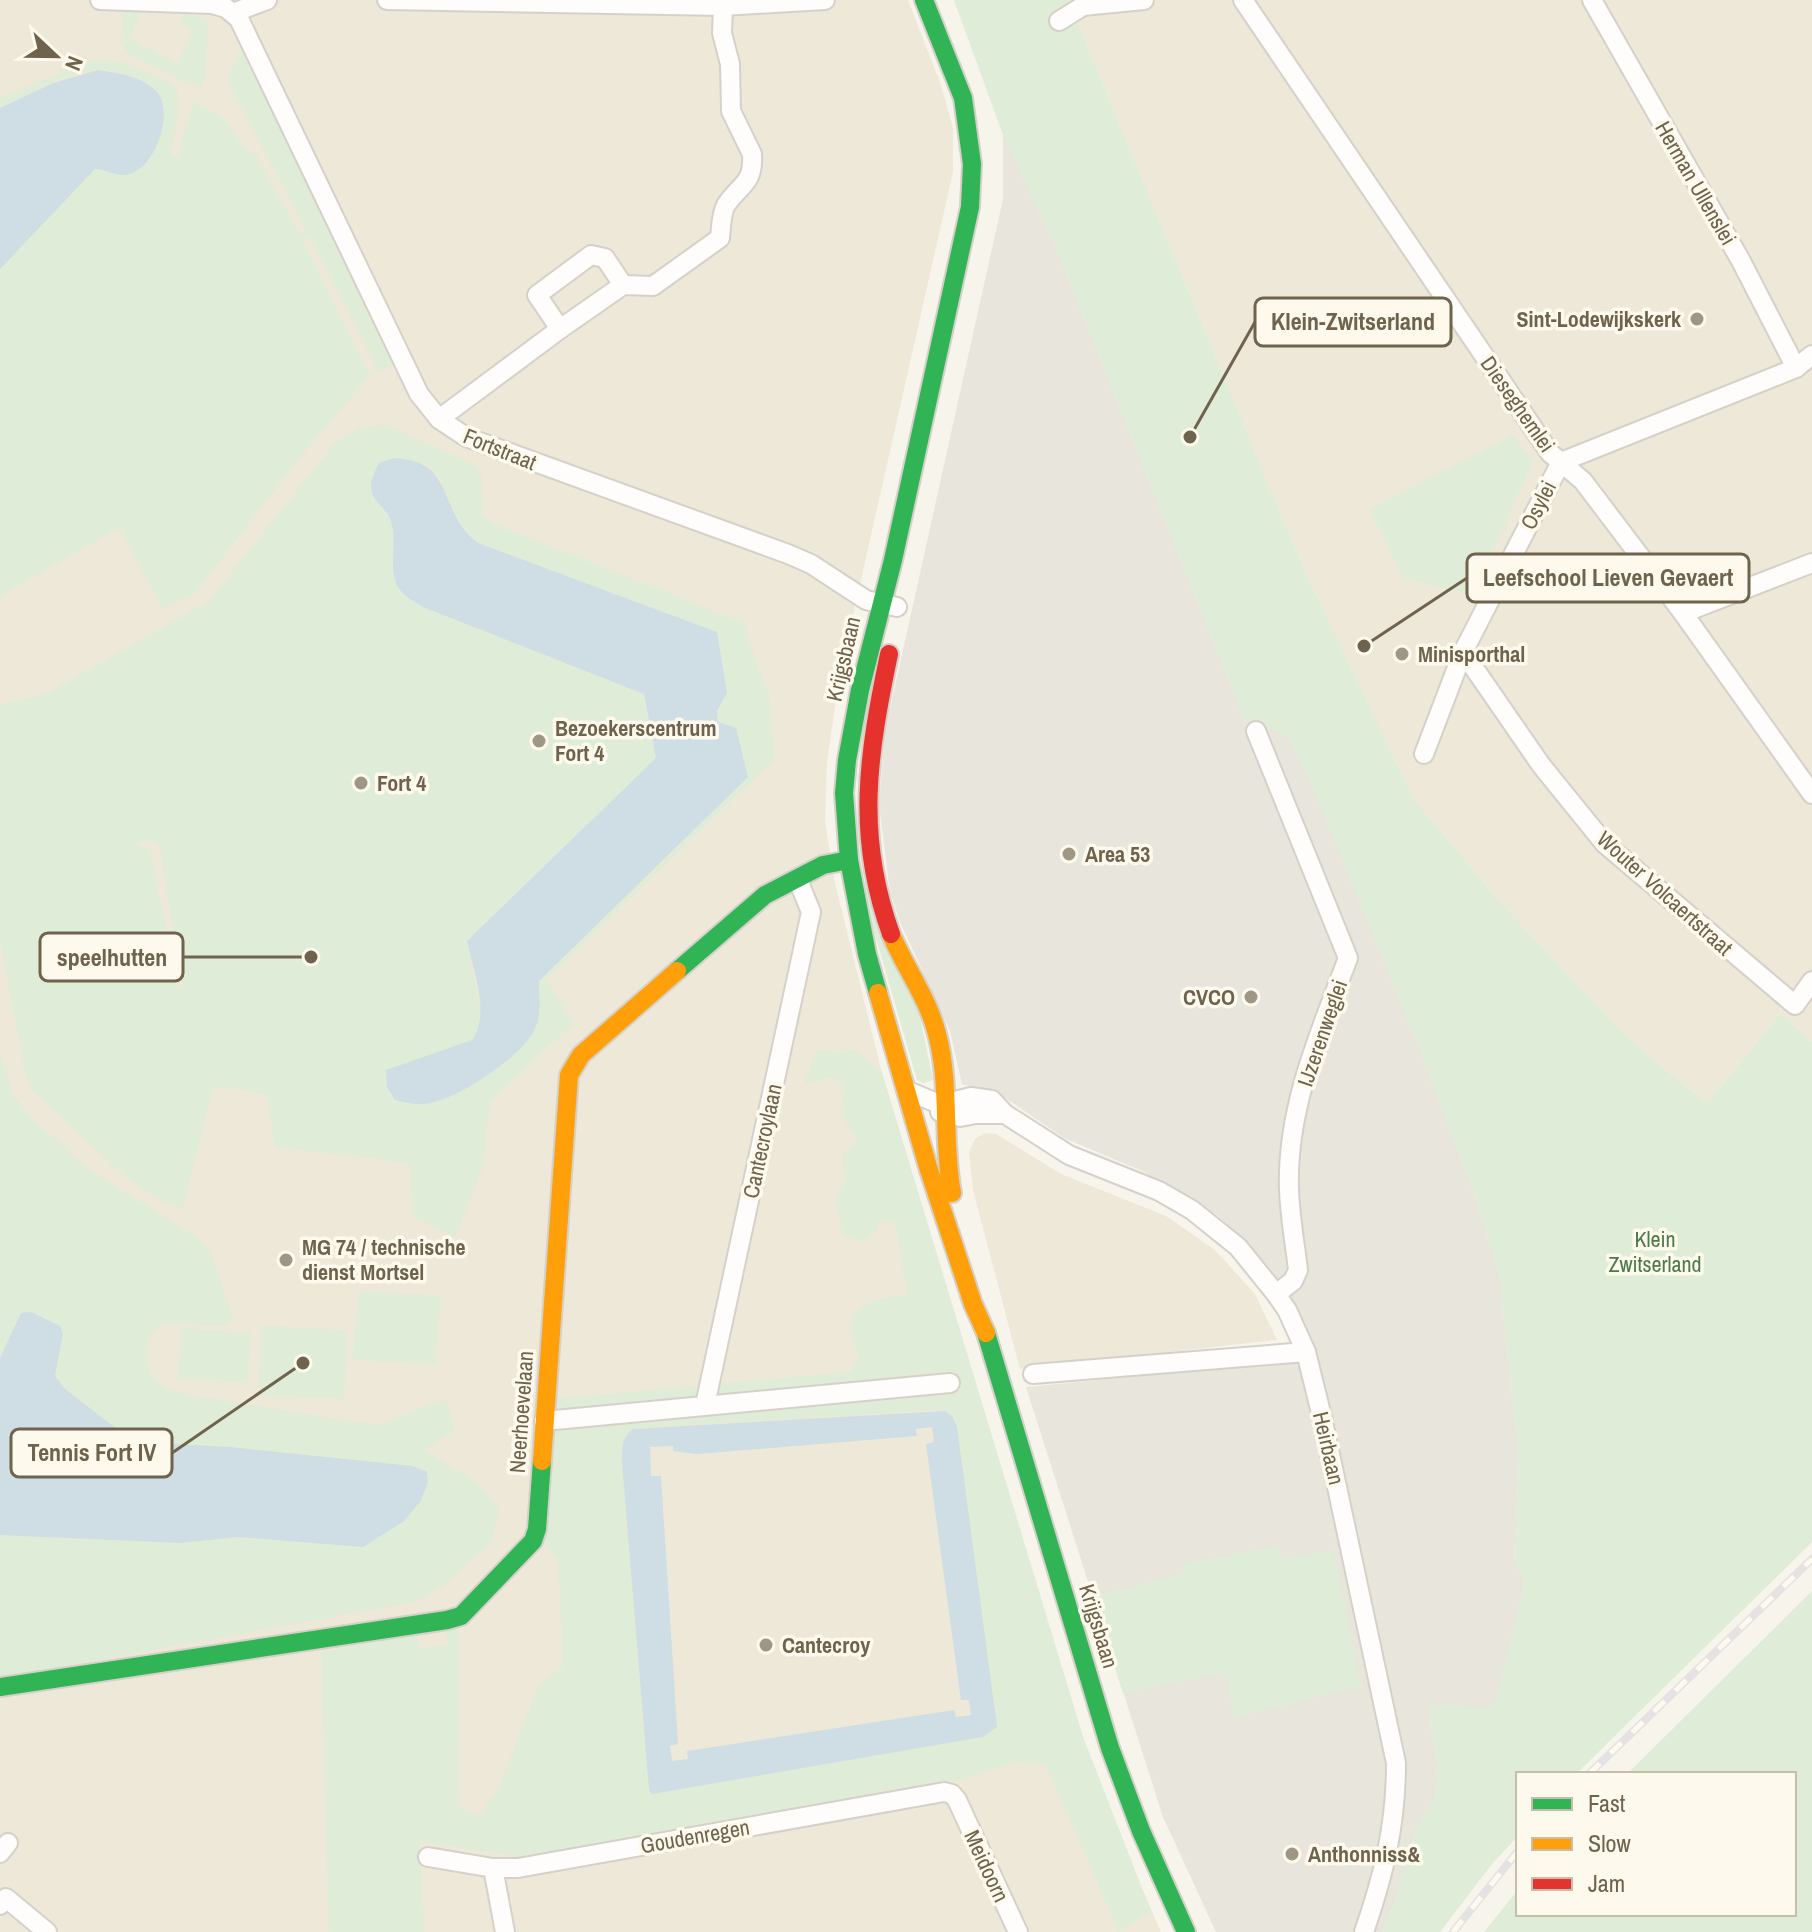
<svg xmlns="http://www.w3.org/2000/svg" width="1812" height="1932" font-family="'Archivo Narrow',sans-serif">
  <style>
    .residential { fill: #eee8d9 }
    .industrial { fill: #e7e5dc }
    .green { fill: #dfecd7; fill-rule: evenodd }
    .water { fill: #cfdde4; fill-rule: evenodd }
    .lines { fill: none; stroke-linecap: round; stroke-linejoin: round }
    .street-casing { stroke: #d5d1c9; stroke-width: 22 }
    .fast-casing { stroke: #d5d1c9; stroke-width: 22 }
    .slow-casing { stroke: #d5d1c9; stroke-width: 22 }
    .jam-casing { stroke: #d5d1c9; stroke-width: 22 }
    .street { stroke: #fefdfc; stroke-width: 18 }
    .fast { stroke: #30b455; stroke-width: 18 }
    .slow { stroke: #ff9f0a; stroke-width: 18 }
    .jam { stroke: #e5322d; stroke-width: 18 }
    .rail-casing { stroke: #e5e2e4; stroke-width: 8 }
    .rail { stroke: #fdfaed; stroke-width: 5; stroke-dasharray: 15; stroke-linecap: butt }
    .poi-dot { fill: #9f9685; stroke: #fdfaed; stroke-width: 3 }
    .labels { text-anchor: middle; stroke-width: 7; stroke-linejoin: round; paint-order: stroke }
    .street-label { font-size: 22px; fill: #70634e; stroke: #fdfaed }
    .poi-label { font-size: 22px; font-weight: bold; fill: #70634e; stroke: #fdfaed; text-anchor: start }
    .park-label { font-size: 22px; fill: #4d7a4b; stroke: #fdfaed }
    .leader { fill: none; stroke: #70634e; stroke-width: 3 }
    .callout-dot { fill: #70634e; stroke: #fdfaed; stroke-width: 3 }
    .callout { fill: #fdfaed; stroke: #70634e; stroke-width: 3 }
    .callout-label { font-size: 24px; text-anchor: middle; font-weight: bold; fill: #70634e }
  </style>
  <rect width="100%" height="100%" fill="#f6f4eb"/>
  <g class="residential">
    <polygon points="0,0 908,0 941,85 953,128 953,172 840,673 827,762 825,820 834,879 882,1073 1083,1737 1130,1861 1161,1932 0,1932"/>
    <polygon points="1068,0 1812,0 1812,1041 1780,1014 1708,1102 1692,1092 1623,1033 1498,900 1413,798 1299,558"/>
    <polygon points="984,1133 996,1134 1061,1174 1166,1216 1215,1250 1255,1294 1277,1340 1020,1369 973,1190 969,1152 975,1139"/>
  </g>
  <polygon class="industrial" points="1003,135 1054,243 1245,721 1286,734 1311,782 1421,1053 1473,1191 1499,1273 1519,1461 1514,1561 1525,1582 1494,1709 1428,1704 1437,1765 1435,1799 1416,1827 1396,1899 1383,1932 1216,1932 1163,1817 1026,1387 1315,1359 1296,1311 1260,1258 1217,1215 1142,1171 1064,1138 1001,1095 962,1084 950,1031 900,922 890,892 879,805 885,731 1003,199"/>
  <g class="green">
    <polygon points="954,0 1068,0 1299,558 1413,798 1498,900 1623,1033 1692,1092 1708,1102 1780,1014 1812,1041 1812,1542 1576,1774 1518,1774 1518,1836 1492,1864 1440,1932 1383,1932 1396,1899 1416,1827 1435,1799 1437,1765 1428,1704 1494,1708 1525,1582 1514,1561 1519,1461 1499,1273 1473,1191 1421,1053 1311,783 1286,735 1245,721 1054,243 1003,135"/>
    <polygon points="120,10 141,11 130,38 178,64 193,32 181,22 185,13 208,21 206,75 200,88 130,56 120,42 123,26"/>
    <path d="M245 48 395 363 379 371 309 236 303 242 370 375 300 457 195 593 163 609 119 528 0 596V269L95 169 124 175 145 82C131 77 117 71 102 70 74 68 25 96 0 108V98L82 64 96 60 126 63 171 83 177 90 179 110 171 154 178 157 193 102 223 117 242 145 256 155 301 236 306 230 227 79 241 49Z"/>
    <path d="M385 424 476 466 481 472 483 516 492 523 743 623 769 697 775 759 546 979 574 1023 490 1101 483 1167 455 1237 413 1217 409 1163 275 1147 267 1096 239 1089 213 1088 182 1209 155 1197 127 1178 34 1092 27 1080 0 942V704L44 695 209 601 336 442 361 428ZM407 459 431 468 442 481 447 502 464 533 478 543 716 632 718 723 747 777 538 981 539 1012 387 1087 386 1071 472 1040 481 1027V1012L467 941 656 758 644 694 423 607 405 595 394 564V535L390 516ZM146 840 159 844 183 987 178 986 150 850 134 842Z"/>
    <polygon points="1513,435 1533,461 1473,595 1403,578 1370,509"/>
    <polygon points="857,771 915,993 933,1080 923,1083 917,1080 867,907"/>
    <path d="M817 1049 840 1052 854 1049 882 1073 1083 1737 1151 1911 1119 1932 1046 1766 1016 1761 964 1779 523 1858 420 1841 424 1932H329L321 1652 417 1634 419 1649 448 1645 446 1630 458 1627 459 1808 479 1816 499 1787 537 1689 563 1666 558 1562 544 1542 552 1399 850 1372 858 1358C856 1348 850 1335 851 1325 852 1301 887 1297 905 1295L907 1289 895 1223 881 1220 876 1232 865 1242 843 1236C839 1224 841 1213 835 1202 837 1195 842 1189 845 1183 848 1174 841 1165 842 1155L854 1145 857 1138 840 1114 844 1087 833 1077 804 1084ZM935 1410 945 1411 952 1416 996 1727 983 1737 652 1793 649 1790 622 1462 633 1429Z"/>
    <path d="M0 1052 13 1095 32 1119 92 1171 200 1239 213 1258 233 1319 224 1326 165 1323 150 1334C141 1378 154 1386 194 1396L378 1425 446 1399 455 1430 424 1450 480 1485 499 1511 492 1542 442 1587 415 1602 0 1678V1535L180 1543 238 1537 279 1539 322 1456 134 1442 65 1389 55 1376 63 1335 21 1313 0 1358Z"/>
    <polygon points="359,1291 441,1296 435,1364 352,1360"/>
    <polygon points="261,1326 347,1330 344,1399 258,1396"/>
    <polygon points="181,1328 251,1333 247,1383 178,1378"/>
    <polygon points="1280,1545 1284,1559 1333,1550 1361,1686 1234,1718 1224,1673 1123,1693 1092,1597 1183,1573 1183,1564"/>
    <polygon points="1812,1591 1812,1932 1484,1932 1518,1890 1518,1914 1794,1914 1794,1774 1627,1774"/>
  </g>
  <g class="water">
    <path d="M98 70C118 73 142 76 157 92 175 112 155 172 125 175 116 176 105 169 95 169L0 269V108L53 83Z"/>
    <path d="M395 458C457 461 436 512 478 543L717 632 727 693 717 711 718 722 736 728 748 777 539 981C539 997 542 1015 534 1031 520 1058 451 1105 420 1104 412 1104 403 1102 395 1100L387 1087 386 1070 472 1040C491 1013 473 971 467 941L656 758 644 694 423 607C414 601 404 597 398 587 387 567 399 540 390 519 387 509 375 503 372 493 369 482 374 473 379 463Z"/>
    <polygon points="31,1312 60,1326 63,1334 55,1376 65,1389 134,1442 230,1447 412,1466 427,1472 428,1483 420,1502 404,1521 363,1547 238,1537 180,1543 0,1535 0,1358 21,1313"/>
    <path d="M945 1411 952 1416 957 1427 997 1727 983 1737 652 1794 649 1790 622 1462C622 1448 621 1439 633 1429ZM932 1427 934 1442 926 1444 961 1700H969L971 1715 956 1717 954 1710 687 1751 688 1759 672 1761 670 1746 678 1744 661 1476H651L650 1447 673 1446V1451L697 1454 917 1436 916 1429Z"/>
  </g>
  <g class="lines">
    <g class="street-casing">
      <g id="street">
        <polyline points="100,0 212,4 226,8 239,19 419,394 439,419 466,437 788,554 811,564 866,600 897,607"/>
        <polyline points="387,0 723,6 825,0"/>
        <polyline points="1243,0 1550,453 1583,481 1683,613 1812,794"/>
        <polyline points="1592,0 1741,261 1796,368"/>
        <polyline points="233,13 267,0"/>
        <polyline points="1059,21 1083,6 1144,0"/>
        <path d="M623 285 605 258 591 255 537 295 560 329 623 285 653 286 720 238C721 228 721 214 726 205 740 184 754 184 752 154L731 111 730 64 722 33 723 6"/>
        <polyline points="439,419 560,329"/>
        <polyline points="1683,613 1812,563"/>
        <polyline points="1463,652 1541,765 1605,844 1795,1005 1812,981"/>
        <path d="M1256 731 1348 958C1320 1032 1286 1109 1289 1190 1290 1217 1295 1244 1298 1270L1293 1281 1276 1294"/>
        <polyline points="1424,754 1463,652 1561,462 1796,368 1812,355"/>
        <polyline points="906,1090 946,1107 960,1117 976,1114 1005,1114"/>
        <path d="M940 1112 959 1100 971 1097 992 1100 1005 1114 1069 1155 1159 1191 1192 1210 1238 1247 1276 1294 1287 1310 1306 1352 1322 1417 1396 1763C1396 1825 1384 1874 1364 1932"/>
        <polyline points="1033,1374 1306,1352"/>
        <polyline points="705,1405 811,912 798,880"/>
        <polyline points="544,1421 950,1383"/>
        <polyline points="0,1853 8,1843"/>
        <polyline points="428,1857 493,1868 518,1868 944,1792 952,1794 957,1800 1018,1932"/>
        <polyline points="493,1868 505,1932"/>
        <polyline points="0,1905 6,1898 47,1932"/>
      </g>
    </g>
    <g class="fast-casing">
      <g id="fast">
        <polyline points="677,971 765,895 823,865 849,860"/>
        <polyline points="878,993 867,954 849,860 844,793 847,760 860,690 893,560 970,207 972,164 963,98 924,0"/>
        <polyline points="986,1333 1110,1748 1141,1831 1186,1932"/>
        <polyline points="0,1687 447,1620 461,1616 533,1541 537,1529 542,1461"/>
      </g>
    </g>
    <g class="slow-casing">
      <g id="slow">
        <path d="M891 934C905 968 928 998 937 1034 951 1086 942 1141 952 1193"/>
        <polyline points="878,993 928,1167 973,1304 986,1333"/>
        <polyline points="542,1461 569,1075 581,1055 677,971"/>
      </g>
    </g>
    <g class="jam-casing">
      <path id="jam" d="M889 654C868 755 855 834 891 934"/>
    </g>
    <use href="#street" class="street"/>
    <use href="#fast" class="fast"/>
    <use href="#slow" class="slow"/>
    <use href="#jam" class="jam"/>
    <g class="rail-casing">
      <g id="rail">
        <polyline points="1589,1774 1812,1559"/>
        <polyline points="1453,1932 1518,1851"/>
      </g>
    </g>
    <use href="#rail" class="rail"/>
  </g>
  <g class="poi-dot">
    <circle cx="1697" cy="319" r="8"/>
    <circle cx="1402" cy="654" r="8"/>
    <circle cx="539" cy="741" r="8"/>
    <circle cx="361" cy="783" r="8"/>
    <circle cx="1069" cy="854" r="8"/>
    <circle cx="1251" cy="997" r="8"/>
    <circle cx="286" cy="1260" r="8"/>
    <circle cx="766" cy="1645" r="8"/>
    <circle cx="1292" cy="1854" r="8"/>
  </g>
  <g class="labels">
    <g class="street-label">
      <text transform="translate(1696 183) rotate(60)" y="8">Herman Ullenslei</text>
      <text transform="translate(1518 404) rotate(55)" y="8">Dieseghemlei</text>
      <text transform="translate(500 449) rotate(22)" y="8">Fortstraat</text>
      <text transform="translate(1538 505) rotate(-63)" y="8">Osylei</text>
      <text transform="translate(843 659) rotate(-77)" y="8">Krijgsbaan</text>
      <text transform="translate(1665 893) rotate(42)" y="8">Wouter Volcaertstraat</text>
      <text transform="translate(1322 1033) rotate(-71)" y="8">IJzerenweglei</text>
      <text transform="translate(762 1141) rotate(-78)" y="8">Cantecroylaan</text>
      <text transform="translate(521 1412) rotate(-86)" y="8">Neerhoevelaan</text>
      <text transform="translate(1329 1448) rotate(77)" y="8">Heirbaan</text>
      <text transform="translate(1099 1626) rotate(73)" y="8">Krijgsbaan</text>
      <text transform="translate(695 1836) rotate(-10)" y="8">Goudenregen</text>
      <text transform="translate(987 1866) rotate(65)" y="8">Meidoorn</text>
    </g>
    <g class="poi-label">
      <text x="1681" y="327" text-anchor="end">Sint-Lodewijkskerk</text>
      <text x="1418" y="662">Minisporthal</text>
      <text x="555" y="736">Bezoekerscentrum<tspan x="555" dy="25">Fort 4</tspan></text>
      <text x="377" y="791">Fort 4</text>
      <text x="1085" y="862">Area 53</text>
      <text x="1235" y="1005" text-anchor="end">CVCO</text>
      <text x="302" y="1255">MG 74 / technische<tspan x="302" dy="25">dienst Mortsel</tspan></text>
      <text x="782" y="1653">Cantecroy</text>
      <text x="1308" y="1862">Anthonniss&amp;</text>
    </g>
    <g class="park-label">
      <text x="1655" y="1247">Klein<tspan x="1655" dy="25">Zwitserland</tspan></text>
    </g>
  </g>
  <path class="leader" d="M1190 437L1255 322M1364 646L1467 578M311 957L183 957M303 1363L172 1453"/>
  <g class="callout-dot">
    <circle cx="1190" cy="437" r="8"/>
    <circle cx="1364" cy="646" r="8"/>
    <circle cx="311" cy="957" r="8"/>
    <circle cx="303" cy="1363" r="8"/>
  </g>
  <g class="callout">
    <rect x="1255" y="298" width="196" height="48" rx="8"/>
    <rect x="1467" y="554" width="282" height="48" rx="8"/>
    <rect x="40" y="933" width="143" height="48" rx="8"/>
    <rect x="11" y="1429" width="161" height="48" rx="8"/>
  </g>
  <g class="callout-label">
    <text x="1353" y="330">Klein-Zwitserland</text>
    <text x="1608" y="586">Leefschool Lieven Gevaert</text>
    <text x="112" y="966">speelhutten</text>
    <text x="92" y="1461">Tennis Fort IV</text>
  </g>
  <rect x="1516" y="1772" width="280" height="144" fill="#fdfaed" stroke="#c5bead" stroke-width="2"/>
  <rect x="1532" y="1798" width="40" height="12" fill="#30b455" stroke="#c5bead" stroke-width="2"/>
  <text x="1588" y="1812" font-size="24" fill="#70634e">Fast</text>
  <rect x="1532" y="1838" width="40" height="12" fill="#ff9f0a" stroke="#c5bead" stroke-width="2"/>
  <text x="1588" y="1852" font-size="24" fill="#70634e">Slow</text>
  <rect x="1532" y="1878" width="40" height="12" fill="#e5322d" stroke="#c5bead" stroke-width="2"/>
  <text x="1588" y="1892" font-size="24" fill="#70634e">Jam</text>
  <g transform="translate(56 56) rotate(112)" stroke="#fdfaed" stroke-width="6" paint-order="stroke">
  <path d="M0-6L14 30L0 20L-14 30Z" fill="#70634e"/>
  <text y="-12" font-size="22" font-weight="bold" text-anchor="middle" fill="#70634e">N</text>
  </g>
</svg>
